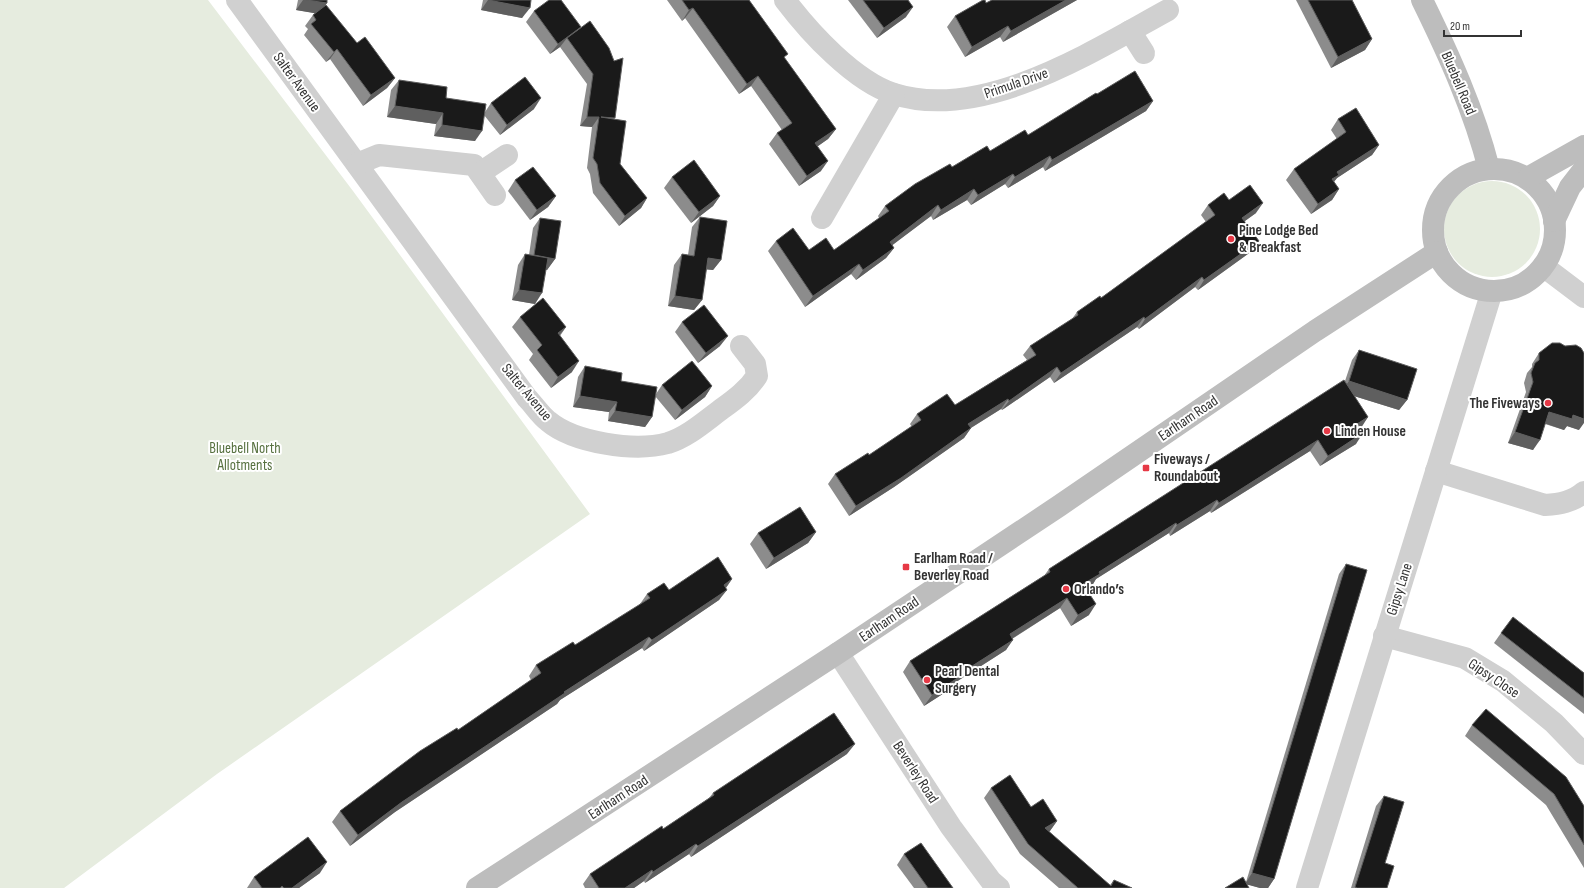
<svg xmlns="http://www.w3.org/2000/svg" width="1584" height="888" font-family="'Sofia Sans Condensed',sans-serif">
  <style>
    .green { fill: #e6ecdf }
    .lines { fill: none; stroke-linecap: round; stroke-linejoin: round }
    .street { stroke: #d0d0d0; stroke-width: 22 }
    .secondary { stroke: #bdbdbd; stroke-width: 22 }
    .wall { fill: #8c8c8c }
    .shaded-wall { fill: #5f5f5f }
    .building { fill: #1a1a1a; stroke: #5f5f5f }
    .poi-dot { fill: #e63946; stroke: #fff; stroke-width: 1.5 }
    .labels { text-anchor: middle; stroke-width: 4; stroke-linejoin: round; paint-order: stroke }
    .street-label { font-size: 15px; fill: #333; stroke: #fff }
    .poi-label { font-size: 15px; font-weight: bold; fill: #333; stroke: #fff; text-anchor: start }
    .park-label { font-size: 15px; fill: #56703f; stroke: #fff }
  </style>
  <rect width="100%" height="100%" fill="#fff"/>
  <g class="green">
    <polygon points="0,0 208,0 353,191 590,514 217,774 64,888 0,888"/>
    <circle cx="1492" cy="229" r="48"/>
  </g>
  <g class="lines">
    <g class="street">
      <path d="M237 0 527 398C534 405 540 415 548 421 574 443 635 452 668 443 687 437 703 423 719 411 734 400 747 391 757 376L755 364 741 346"/>
      <path d="M785 0C810 33 854 81 894 94 983 122 1093 51 1168 10"/>
      <polyline points="1130,31 1144,53"/>
      <polyline points="357,164 379,155 474,165 495,195"/>
      <polyline points="480,173 507,155"/>
      <polyline points="822,218 894,94"/>
      <polyline points="1543,266 1584,297"/>
      <path d="M1436 471 1545 505C1559 504 1573 502 1584 492"/>
      <polyline points="1384,636 1465,658 1503,681 1554,723 1584,754"/>
      <polyline points="838,653 951,827 991,881 999,888"/>
      <polyline points="1307,888 1492,291"/>
    </g>
    <g class="secondary">
      <path d="M1422 0C1449 55 1474 110 1489 169"/>
      <circle cx="1494" cy="230" r="61"/>
      <polyline points="1529,177 1584,146"/>
      <polyline points="1554,221 1570,187 1584,169"/>
      <polyline points="477,888 838,653 1059,506 1315,331 1437,252"/>
    </g>
  </g>
  <g class="wall">
    <polygon points="298,0 327,0 327,3 325,6 357,43 395,78 387,88 363,106 330,59 326,62 304,35 308,29 305,26 313,15 315,13 296,10"/>
    <polygon points="480,0 531,0 522,18 481,10 483,0"/>
    <polygon points="561,0 615,118 614,119 620,164 647,198 641,208 619,226 593,193 590,174 587,168 592,127 580,126 587,84 560,47 550,54 526,22 534,11"/>
    <polygon points="667,0 749,0 785,59 836,129 828,139 818,146 821,171 799,186 769,144 777,133 782,130 751,86 739,94 685,18 682,21"/>
    <polygon points="848,0 908,0 906,17 877,38"/>
    <polygon points="992,0 1077,0 1003,42 1000,37 965,57 947,27 955,16 986,3"/>
    <polygon points="1296,0 1352,0 1372,39 1365,50 1331,68"/>
    <polygon points="399,80 485,112 491,103 534,109 500,135 484,115 475,141 434,136 436,124 387,117 391,90"/>
    <polygon points="1097,94 1153,101 1146,111 1045,171 1043,167 1008,188 1005,184 971,205 967,200 933,220 931,216 892,245 894,248 886,258 856,280 851,274 805,307 768,251 776,241 809,250 834,250 879,218 878,216 885,206 952,167 1028,135"/>
    <polygon points="1338,119 1379,145 1372,155 1337,178 1334,182 1339,189 1332,200 1311,214 1286,180 1294,169 1337,139 1331,130"/>
    <polygon points="672,177 720,196 713,206 691,223 664,188"/>
    <polygon points="515,180 556,196 548,207 530,220 508,191"/>
    <polygon points="1229,200 1256,213 1245,221 1252,251 1198,290 1195,287 1139,329 1137,327 1054,383 1050,377 1002,410 1001,409 971,428 964,438 894,487 849,516 828,484 835,474 869,455 912,427 910,424 917,414 955,405 1027,360 1023,355 1030,346 1072,319 1077,312 1101,298 1206,222 1201,215 1208,205"/>
    <polygon points="700,217 721,260 713,270 706,269 702,300 694,310 668,306 674,265 682,254 688,255 692,227"/>
    <polygon points="540,218 555,259 547,270 546,269 535,304 512,300 518,265 525,254 529,255 533,228"/>
    <polygon points="520,317 566,327 560,336 572,372 551,388 529,360 533,354 512,327"/>
    <polygon points="682,322 720,346 698,363 675,332"/>
    <polygon points="1359,350 1407,400 1399,410 1354,396 1368,417 1360,428 1356,444 1320,466 1310,451 1211,513 1210,511 1170,536 1169,533 1096,579 1093,584 1086,588 1089,615 1071,626 1060,608 1012,639 1006,650 956,682 952,688 924,706 903,672 910,661 1044,576 1049,569 1345,381 1352,360"/>
    <polygon points="1539,353 1579,430 1567,426 1564,430 1545,424 1533,450 1508,443 1526,392 1524,383 1527,373 1532,367 1532,364"/>
    <polygon points="585,366 621,381 656,394 662,385 712,386 705,397 675,420 655,396 652,417 645,427 608,421 609,412 573,407 578,377"/>
    <polygon points="816,532 808,543 766,569 750,544 758,533"/>
    <polygon points="1346,564 1274,879 1268,888 1260,888 1247,884 1246,882 1339,574"/>
    <polygon points="732,579 726,588 719,600 644,651 642,648 560,700 557,704 395,812 350,846 332,822 340,811 531,680 529,676 536,665 575,645 640,605 640,604 647,594"/>
    <polygon points="1501,633 1584,673 1584,714 1494,643"/>
    <polygon points="1472,725 1584,806 1584,868 1546,805 1465,736"/>
    <polygon points="847,754 691,857 689,854 645,883 644,881 634,888 585,888 583,884 590,874 663,829 709,798 713,793"/>
    <polygon points="991,788 1031,807 1057,821 1049,832 1110,885 1114,880 1132,888 1059,888 1020,854 984,798"/>
    <polygon points="1384,796 1385,863 1387,888 1351,888 1376,806"/>
    <polygon points="904,854 953,888 914,888 897,865"/>
    <polygon points="320,873 299,888 247,888 254,877"/>
  </g>
  <g class="shaded-wall">
    <polygon points="303,0 306,0 327,3 319,14 296,10"/>
    <polygon points="488,0 530,8 522,18 481,10"/>
    <polygon points="1066,0 1077,0 1003,42 1011,31"/>
    <polygon points="913,7 906,17 877,38 884,28"/>
    <polygon points="693,8 685,18 682,21 689,10"/>
    <polygon points="1008,26 1000,37 965,57 972,47"/>
    <polygon points="581,27 567,38 560,47 550,54 558,44"/>
    <polygon points="1372,39 1365,50 1331,68 1338,57"/>
    <polygon points="337,49 330,59 326,62 334,52"/>
    <polygon points="758,76 751,86 739,94 747,84"/>
    <polygon points="395,78 387,88 363,106 371,95"/>
    <polygon points="541,98 534,109 500,135 507,125"/>
    <polygon points="1153,101 1146,111 1045,171 1052,160"/>
    <polygon points="395,106 443,113 436,124 387,117"/>
    <polygon points="587,117 599,117 592,127 580,126"/>
    <polygon points="442,125 482,131 475,141 434,136"/>
    <polygon points="836,129 828,139 808,153 815,143"/>
    <polygon points="1379,145 1372,155 1337,178 1331,185 1325,189 1337,172"/>
    <polygon points="1050,156 1043,167 1008,188 1015,177"/>
    <polygon points="828,161 821,171 799,186 807,176"/>
    <polygon points="1013,174 1005,184 971,205 978,195"/>
    <polygon points="974,189 967,200 933,220 941,210"/>
    <polygon points="1339,189 1332,200 1311,214 1318,204"/>
    <polygon points="556,196 548,207 530,220 537,210"/>
    <polygon points="720,196 713,206 691,223 699,212"/>
    <polygon points="647,198 641,208 619,226 625,216"/>
    <polygon points="1263,203 1256,213 1235,228 1242,218"/>
    <polygon points="938,205 931,216 882,253 890,242"/>
    <polygon points="1259,241 1252,251 1198,290 1204,280"/>
    <polygon points="894,248 886,258 856,280 863,270"/>
    <polygon points="534,255 555,259 547,270 527,266"/>
    <polygon points="708,258 721,260 713,270 701,269"/>
    <polygon points="859,264 851,274 805,307 813,296"/>
    <polygon points="1202,277 1195,287 1139,329 1145,319"/>
    <polygon points="519,290 542,293 535,304 512,300"/>
    <polygon points="675,296 702,300 694,310 668,306"/>
    <polygon points="1144,317 1137,327 1054,383 1061,373"/>
    <polygon points="566,327 558,337 558,333"/>
    <polygon points="728,336 720,346 698,363 706,353"/>
    <polygon points="579,361 572,372 551,388 558,377"/>
    <polygon points="1057,367 1050,377 1002,410 1009,401"/>
    <polygon points="1349,381 1407,400 1399,410 1341,392"/>
    <polygon points="712,386 705,397 675,420 682,410"/>
    <polygon points="580,396 617,402 609,412 573,407"/>
    <polygon points="1008,399 1001,409 961,434 968,424"/>
    <polygon points="615,411 652,417 645,427 608,421"/>
    <polygon points="1549,412 1573,415 1584,419 1584,423 1579,430 1567,426 1564,430 1541,422"/>
    <polygon points="1368,417 1361,428 1350,435 1357,424"/>
    <polygon points="971,428 964,438 894,487 849,516 856,506"/>
    <polygon points="1515,432 1540,440 1533,450 1508,443"/>
    <polygon points="1363,433 1356,444 1320,466 1328,456"/>
    <polygon points="1318,440 1310,451 1211,513 1219,503"/>
    <polygon points="1217,500 1210,511 1170,536 1177,525"/>
    <polygon points="1176,523 1169,533 1096,579 1093,584 1076,595 1083,584 1099,572"/>
    <polygon points="816,532 808,543 766,569 774,558"/>
    <polygon points="732,579 725,589 724,585"/>
    <polygon points="727,590 719,600 644,651 652,640"/>
    <polygon points="1067,598 1060,608 1002,645 1010,634"/>
    <polygon points="1096,604 1089,615 1071,626 1078,615"/>
    <polygon points="649,637 642,648 560,700 557,704 395,812 350,846 358,835 402,802 564,692"/>
    <polygon points="1013,640 1006,650 956,682 952,688 924,706 932,695 958,675"/>
    <polygon points="855,744 847,754 691,857 698,846"/>
    <polygon points="1057,821 1050,831 1038,839 1045,828"/>
    <polygon points="696,844 689,854 645,883 653,872"/>
    <polygon points="327,862 320,873 299,888 292,888"/>
    <polygon points="652,870 644,881 634,888 625,888"/>
    <polygon points="1252,873 1274,879 1268,888 1260,888 1245,884"/>
  </g>
  <g class="building">
    <polygon points="306,0 327,0 327,3"/>
    <polygon points="488,0 531,0 530,8"/>
    <polygon points="549,0 561,0 581,27 558,44 534,11"/>
    <polygon points="682,0 749,0 788,54 784,57 836,129 815,143 828,161 807,176 777,133 792,123 758,76 747,84 693,8 689,10"/>
    <polygon points="863,0 908,0 913,7 884,28"/>
    <polygon points="983,0 985,0 986,3 992,0 1066,0 1011,31 1008,26 972,47 955,16"/>
    <polygon points="1308,0 1352,0 1372,39 1338,57"/>
    <polygon points="326,5 357,43 365,37 395,78 371,95 337,49 334,52 311,24 316,20 313,15"/>
    <polygon points="590,21 609,48 614,61 623,58 615,118 601,117 626,121 620,164 647,198 625,216 600,183 597,164 593,158 599,117 587,117 593,74 567,38"/>
    <polygon points="1135,71 1153,101 1052,160 1050,156 1015,177 1013,174 978,195 974,189 941,210 938,205 890,242 894,248 863,270 859,264 813,296 776,241 793,228 809,250 826,238 834,250 889,211 885,206 915,184 950,164 952,167 987,146 990,151 1025,130 1028,135 1096,93 1097,94"/>
    <polygon points="525,77 541,98 507,125 491,103"/>
    <polygon points="399,80 447,87 446,98 486,104 482,131 442,125 443,113 395,106"/>
    <polygon points="1356,108 1379,145 1337,172 1339,175 1332,179 1339,189 1318,204 1294,169 1346,132 1338,119"/>
    <polygon points="694,160 720,196 699,212 672,177"/>
    <polygon points="533,167 556,196 537,210 515,180"/>
    <polygon points="1250,185 1263,203 1242,218 1259,241 1204,280 1202,277 1145,319 1144,317 1061,373 1057,367 1009,401 1008,399 968,424 971,428 901,478 856,506 835,474 868,453 869,455 921,420 917,414 947,394 955,405 1036,355 1030,346 1078,315 1077,312 1100,296 1101,298 1215,215 1208,205 1224,193 1229,200"/>
    <polygon points="700,217 727,221 721,260 708,258 702,300 675,296 682,254 694,256"/>
    <polygon points="540,218 561,221 555,259 534,255"/>
    <polygon points="525,254 548,258 542,293 519,290"/>
    <polygon points="543,298 566,327 558,333 579,361 558,377 537,350 542,345 520,317"/>
    <polygon points="704,305 728,336 706,353 682,322"/>
    <polygon points="1552,343 1560,343 1565,346 1576,345 1581,348 1584,353 1584,419 1573,415 1572,419 1549,412 1540,440 1515,432 1533,382 1531,373 1535,363 1539,360 1539,353"/>
    <polygon points="1359,350 1417,369 1407,400 1349,381"/>
    <polygon points="692,361 712,386 682,410 662,385"/>
    <polygon points="585,366 622,373 621,381 657,387 652,417 615,411 617,402 580,396"/>
    <polygon points="1344,380 1368,417 1357,424 1363,433 1328,456 1318,440 1219,503 1217,500 1177,525 1176,523 1099,572 1100,574 1083,584 1096,604 1078,615 1067,598 1010,634 1013,640 958,675 959,677 932,695 910,661 1050,572 1049,569"/>
    <polygon points="800,507 816,532 774,558 758,533"/>
    <polygon points="718,557 732,579 724,585 727,590 652,640 649,637 564,692 565,693 402,802 358,835 340,811 420,751 457,728 458,730 541,673 536,665 573,642 575,645 650,598 647,594 664,583 669,590"/>
    <polygon points="1346,564 1367,570 1274,879 1252,873"/>
    <polygon points="1513,617 1584,673 1584,698 1501,633"/>
    <polygon points="1486,709 1566,777 1584,806 1584,845 1554,794 1472,725"/>
    <polygon points="834,713 855,744 698,846 696,844 653,872 652,870 625,888 599,888 590,874 662,826 663,829 714,795 713,793"/>
    <polygon points="1010,775 1031,807 1043,799 1057,821 1045,828 1111,886 1114,880 1132,888 1078,888 1028,844 991,788"/>
    <polygon points="1384,796 1404,802 1385,863 1394,866 1387,888 1357,888 1355,887"/>
    <polygon points="308,837 327,862 292,888 284,888 282,886 280,888 262,888 254,877"/>
    <polygon points="921,843 953,888 928,888 904,854"/>
    <polygon points="1243,877 1249,888 1225,888"/>
  </g>
  <g class="poi-dot">
    <circle cx="1231" cy="239" r="4"/>
    <circle cx="1548" cy="403" r="4"/>
    <circle cx="1327" cy="431" r="4"/>
    <rect x="1142" y="464" width="8" height="8" rx="2"/>
    <rect x="902" y="563" width="8" height="8" rx="2"/>
    <circle cx="1066" cy="589" r="4"/>
    <circle cx="927" cy="680" r="4"/>
  </g>
  <g class="labels">
    <g class="street-label">
      <text transform="translate(297 82) rotate(54)" y="5">Salter Avenue</text>
      <text transform="translate(1016 83) rotate(-19)" y="5">Primula Drive</text>
      <text transform="translate(1459 83) rotate(67)" y="5">Bluebell Road</text>
      <text transform="translate(527 392) rotate(50)" y="5">Salter Avenue</text>
      <text transform="translate(1188 418) rotate(-34)" y="5">Earlham Road</text>
      <text transform="translate(1399 589) rotate(-72)" y="5">Gipsy Lane</text>
      <text transform="translate(889 619) rotate(-34)" y="5">Earlham Road</text>
      <text transform="translate(1494 678) rotate(34)" y="5">Gipsy Close</text>
      <text transform="translate(916 772) rotate(57)" y="5">Beverley Road</text>
      <text transform="translate(618 797) rotate(-33)" y="5">Earlham Road</text>
    </g>
    <g class="poi-label">
      <text x="1239" y="235">Pine Lodge Bed<tspan x="1239" dy="17">&amp; Breakfast</tspan></text>
      <text x="1540" y="408" text-anchor="end">The Fiveways</text>
      <text x="1335" y="436">Linden House</text>
      <text x="1154" y="464">Fiveways /<tspan x="1154" dy="17">Roundabout</tspan></text>
      <text x="914" y="563">Earlham Road /<tspan x="914" dy="17">Beverley Road</tspan></text>
      <text x="1074" y="594">Orlando’s</text>
      <text x="935" y="676">Pearl Dental<tspan x="935" dy="17">Surgery</tspan></text>
    </g>
    <g class="park-label">
      <text x="245" y="453">Bluebell North<tspan x="245" dy="17">Allotments</tspan></text>
    </g>
  </g>
  <path d="M1444 30v6h77v-6" fill="none" stroke="#333333" stroke-width="2"/>
  <text x="1450" y="30" font-size="12" fill="#333333" stroke="#ffffff" stroke-width="3" paint-order="stroke">20 m</text>
</svg>
